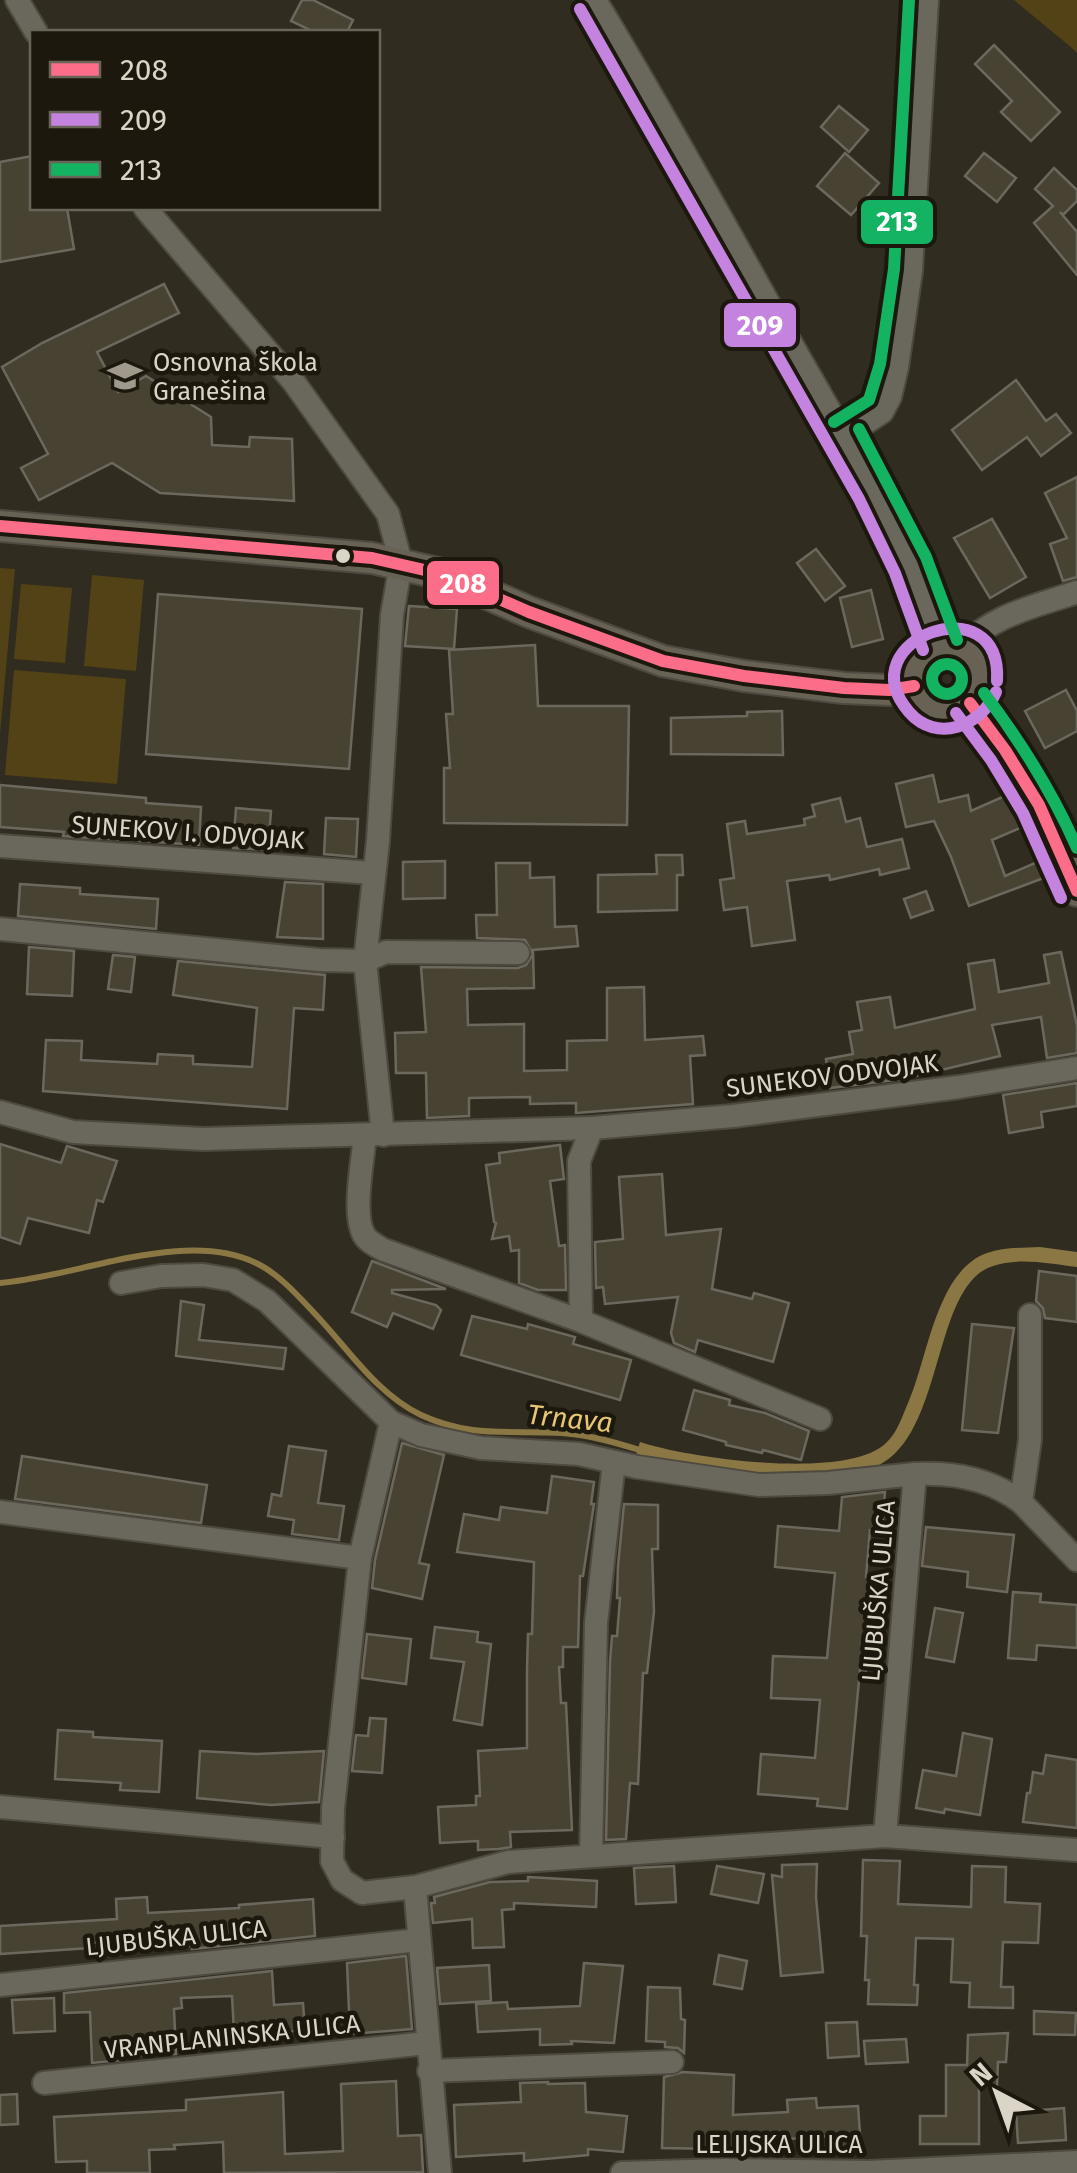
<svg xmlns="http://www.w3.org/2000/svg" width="1077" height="2173" font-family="'Fira Sans',sans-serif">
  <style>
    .green { fill: #534215 }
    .water { fill: #8a7744 }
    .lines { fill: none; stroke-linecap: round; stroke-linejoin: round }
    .stream { stroke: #8a7744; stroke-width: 6 }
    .building { fill: #484232; stroke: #6d685e; stroke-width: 2.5 }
    .minor-casing { stroke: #4e4a40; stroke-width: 26 }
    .major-casing { stroke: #4e4a40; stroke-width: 34 }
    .minor { stroke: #6a675d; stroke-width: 22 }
    .major { stroke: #676254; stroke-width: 30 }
    .bus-1-casing { stroke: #1d180e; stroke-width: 20 }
    .bus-2-casing { stroke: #1d180e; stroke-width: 20 }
    .bus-3-casing { stroke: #1d180e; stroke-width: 20 }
    .bus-1 { stroke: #fb6d88; stroke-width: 12 }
    .bus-2 { stroke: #c483df; stroke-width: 12 }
    .bus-3 { stroke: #13b361; stroke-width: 12 }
    .bus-dot { fill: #dbd5c7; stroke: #1d180e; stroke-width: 4 }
    .labels { text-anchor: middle; stroke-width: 9; stroke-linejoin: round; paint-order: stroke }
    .poi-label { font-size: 25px; fill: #dbd5c7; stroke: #1d180e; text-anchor: start }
    .street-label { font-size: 25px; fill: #dbd5c7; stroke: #1d180e }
    .water-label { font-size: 28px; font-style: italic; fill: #e7c775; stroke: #1d180e }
    .line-badge { stroke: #1d180e; stroke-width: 4 }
    .badge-label { font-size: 28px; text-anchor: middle; font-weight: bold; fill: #fff }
  </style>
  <rect width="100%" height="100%" fill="#312c20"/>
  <g class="green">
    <polygon points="1014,0 1077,0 1077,53 1072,48"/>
    <polygon points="0,568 15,569 0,734"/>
    <polygon points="92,575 144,580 136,671 84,666"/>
    <polygon points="21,584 72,588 65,663 14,659"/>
    <polygon points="14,670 126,679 117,784 5,775"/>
  </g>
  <path class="water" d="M1040 1247 1077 1252V1267C1050 1264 1019 1257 993 1266 932 1285 945 1432 879 1465 865 1472 848 1472 834 1473 816 1474 798 1477 780 1477 738 1478 678 1464 635 1458L640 1442C688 1458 847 1481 886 1443 897 1433 902 1417 908 1403 928 1358 936 1271 987 1253 1004 1247 1022 1248 1040 1247Z"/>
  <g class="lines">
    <path class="stream" d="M0 1283C78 1277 188 1226 260 1265 282 1277 300 1298 317 1316 349 1350 377 1394 421 1415 470 1438 510 1430 562 1433 590 1435 617 1443 643 1451"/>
  </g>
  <g class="building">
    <polygon points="302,0 313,0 353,20 347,32 314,32 291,21"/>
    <polygon points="994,45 1060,112 1031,141 1001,112 1012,101 975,64"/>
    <polygon points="839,106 868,130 849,152 821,127"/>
    <polygon points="845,153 879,183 851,215 817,186"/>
    <polygon points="984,153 1016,178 997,202 965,176"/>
    <polygon points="32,156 32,208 67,208 74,249 0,262 0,162"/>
    <polygon points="1054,168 1077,190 1077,201 1063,215 1060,212 1077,232 1077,275 1034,223 1053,206 1035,189"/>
    <polygon points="164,284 179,313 97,352 118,392 146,376 211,417 212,445 249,447 250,437 292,439 294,501 160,493 112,463 39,500 21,468 48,454 2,367 42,343"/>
    <polygon points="1016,380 1046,421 1056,414 1071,433 1041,456 1027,437 982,470 952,430"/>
    <polygon points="1077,477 1077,577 1063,581 1050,544 1067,538 1045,493"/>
    <polygon points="992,519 1026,577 990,598 954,538"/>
    <polygon points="816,549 845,586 825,601 797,563"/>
    <polygon points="871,590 883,639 852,647 840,598"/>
    <polygon points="158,594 362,609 349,769 146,754"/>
    <polygon points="409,606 457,609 454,649 405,646"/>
    <polygon points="535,645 538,706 629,706 627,825 444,823 444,768 450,768 446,714 453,714 449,650"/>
    <polygon points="1066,690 1077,711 1077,731 1045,748 1025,711"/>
    <polygon points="782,711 783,755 671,754 671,718 747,716 747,712"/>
    <polygon points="933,775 939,802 968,795 971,811 1007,795 1020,828 992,840 1005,876 1042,860 1049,876 969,906 951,857 934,821 906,827 896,784"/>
    <polygon points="0,785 146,798 146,803 201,807 199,845 63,836 64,832 0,827"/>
    <polygon points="840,798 846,822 860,818 867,847 902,839 909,868 880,875 879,869 830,880 829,875 787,881 795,940 752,946 747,907 724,910 720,880 734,878 727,824 745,821 747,834 805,825 804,819 815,816 812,805"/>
    <polygon points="236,808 271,811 268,850 233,848"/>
    <polygon points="326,818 358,819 356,857 324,854"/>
    <polygon points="656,855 682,855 683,875 677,875 677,910 598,912 598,875 657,874"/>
    <polygon points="445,861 445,898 403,899 403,862"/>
    <polygon points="496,863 530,863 530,878 554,877 555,927 576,926 578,946 533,950 534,988 467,989 468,1025 524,1024 524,1071 567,1070 567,1041 607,1040 607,988 644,987 645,1040 703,1036 705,1055 690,1056 693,1104 576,1113 576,1103 530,1104 530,1097 469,1098 469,1116 427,1118 426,1073 396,1073 395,1033 426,1032 421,967 518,968 526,965 533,954 525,940 477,938 476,915 497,915"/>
    <polygon points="285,882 323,884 323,939 277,937"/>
    <polygon points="20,884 80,888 80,894 158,899 156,929 18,916"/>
    <polygon points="926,891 933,910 911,918 904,899"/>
    <polygon points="29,947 74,951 72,996 27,994"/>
    <polygon points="1061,952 1077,1026 1077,1053 1047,1058 1041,1017 992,1025 1000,1056 903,1079 830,1088 826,1059 853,1054 849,1032 862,1030 857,1002 890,997 895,1028 975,1009 968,964 994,960 999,992 1049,983 1044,955"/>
    <polygon points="113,955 135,957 131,992 108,989"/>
    <polygon points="178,961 325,975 323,1010 294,1008 287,1109 43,1091 46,1040 82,1041 81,1060 157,1064 158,1054 193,1056 193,1064 252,1067 257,1008 173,995"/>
    <polygon points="1077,1083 1077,1106 1041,1112 1043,1127 1009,1133 1003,1095"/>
    <polygon points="0,1144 61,1163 67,1146 117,1161 103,1202 97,1200 89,1233 28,1218 20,1244 0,1237"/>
    <polygon points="560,1145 564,1179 550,1181 559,1246 565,1245 566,1290 538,1290 519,1283 519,1250 511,1251 509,1236 492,1239 496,1223 494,1222 486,1165 500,1163 499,1153"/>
    <polygon points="662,1174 666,1235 721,1229 712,1289 752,1299 754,1293 789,1303 773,1362 698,1340 695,1352 674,1343 671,1333 678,1297 605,1304 603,1287 596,1288 595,1242 623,1239 619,1177"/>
    <polygon points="372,1261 446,1289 392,1290 392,1293 436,1305 441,1310 433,1329 393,1313 387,1327 352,1312"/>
    <polygon points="1039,1271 1077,1276 1077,1322 1045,1318 1043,1308 1036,1301"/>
    <polygon points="181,1301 204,1305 199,1340 286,1348 283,1369 176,1356"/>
    <polygon points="472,1316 527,1329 528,1324 575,1337 573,1344 631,1360 620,1400 461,1355"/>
    <polygon points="972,1324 1014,1328 998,1433 962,1430"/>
    <polygon points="694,1390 730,1400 729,1405 765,1413 809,1431 801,1460 763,1450 762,1453 726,1445 726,1442 683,1430"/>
    <polygon points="402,1443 444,1455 419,1563 429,1565 422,1599 372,1588 375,1560"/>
    <polygon points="289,1446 326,1451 318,1503 344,1506 339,1540 292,1534 294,1520 268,1516 272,1494 281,1496"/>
    <polygon points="22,1456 207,1485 201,1523 15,1499"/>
    <polygon points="552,1476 594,1482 591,1504 594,1504 583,1576 580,1576 578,1647 563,1647 563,1667 559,1667 561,1703 566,1703 572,1830 510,1832 511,1847 499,1849 478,1850 478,1841 440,1843 438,1807 476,1805 476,1796 480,1796 478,1751 527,1748 527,1670 528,1634 532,1634 534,1562 457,1552 464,1514 499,1520 501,1507 547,1513"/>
    <polygon points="885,1492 882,1531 870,1530 866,1577 874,1577 866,1671 860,1670 847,1809 817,1806 818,1799 758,1794 761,1754 815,1758 820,1700 771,1698 773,1656 827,1658 835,1573 775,1567 778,1526 839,1531 842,1497"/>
    <polygon points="624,1504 658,1505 658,1549 652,1549 654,1612 647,1673 643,1673 638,1784 630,1783 626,1839 606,1840 610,1662 612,1636 617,1636 620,1598 617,1598 618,1566"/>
    <polygon points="926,1527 1014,1535 1007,1592 967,1587 968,1572 922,1566"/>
    <polygon points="1013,1592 1041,1594 1040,1602 1077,1605 1077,1648 1037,1645 1036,1660 1008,1658"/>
    <polygon points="935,1608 963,1613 954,1662 926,1657"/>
    <polygon points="435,1627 478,1632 477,1642 491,1644 482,1725 454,1720 464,1662 431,1658"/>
    <polygon points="367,1634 411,1639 406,1684 362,1678"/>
    <polygon points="370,1718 386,1719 382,1773 352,1771 356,1735 368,1736"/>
    <polygon points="58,1730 93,1732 93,1737 162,1741 159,1792 120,1790 121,1783 55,1779"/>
    <polygon points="963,1733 992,1739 980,1815 945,1809 944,1813 916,1808 923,1770 956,1776"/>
    <polygon points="200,1751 257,1754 324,1751 319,1802 271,1805 197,1798"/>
    <polygon points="1046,1755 1077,1760 1077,1828 1023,1822 1027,1793 1030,1793 1033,1772 1043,1774"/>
    <polygon points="863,1860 900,1861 898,1904 971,1907 972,1866 1006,1867 1005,1902 1040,1904 1038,1943 1003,1942 1001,1987 1013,1987 1013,2008 969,2007 970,1983 951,1982 953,1939 916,1938 914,1985 918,1985 917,2005 868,2004 869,1980 865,1980 867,1936 861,1936"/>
    <polygon points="817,1864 816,1897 823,1972 781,1976 772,1875 782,1877 782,1865"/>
    <polygon points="674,1866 676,1902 636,1904 634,1868"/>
    <polygon points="717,1866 764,1874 758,1903 711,1894"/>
    <polygon points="528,1877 597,1881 596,1907 514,1903 514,1909 502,1910 504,1947 473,1948 472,1919 433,1923 431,1903 435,1903 434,1897 490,1882 528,1881"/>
    <polygon points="147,1897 148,1913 239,1908 239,1905 313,1899 315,1936 192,1949 192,1946 182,1946 182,1938 90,1943 90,1948 0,1954 0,1926 117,1919 116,1899"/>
    <polygon points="719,1955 747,1961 742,1989 714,1984"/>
    <polygon points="406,1956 412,2029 350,2034 347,1963"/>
    <polygon points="584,1963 623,1966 614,2043 571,2041 572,2044 540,2045 540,2029 478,2032 476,2004 507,2002 508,2009 580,2006"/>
    <polygon points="489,1965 491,2001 440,2004 437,1968"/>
    <polygon points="272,1971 274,2005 303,2003 305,2031 234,2032 232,1996 181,1998 182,2008 174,2009 176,2054 122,2056 123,2060 92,2063 90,2012 64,2013 64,1993"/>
    <polygon points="648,1987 680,1988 681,2019 685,2020 684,2053 678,2048 665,2047 665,2042 646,2041"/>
    <polygon points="54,1998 55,2031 14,2033 12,2000"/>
    <polygon points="1034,2011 1076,2013 1075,2035 1034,2034"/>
    <polygon points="857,2022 859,2056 828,2058 826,2023"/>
    <polygon points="1008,2033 1006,2062 998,2062 997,2086 979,2086 979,2144 920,2144 920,2116 946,2116 946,2065 967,2065 968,2035"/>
    <polygon points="906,2039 908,2062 866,2064 864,2041"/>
    <polygon points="683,2072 734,2075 733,2115 788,2112 787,2100 816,2098 817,2108 858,2106 861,2147 830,2149 829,2136 774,2140 775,2150 662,2148 664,2077"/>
    <polygon points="396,2081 398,2136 421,2135 423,2172 224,2173 223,2142 174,2145 175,2149 149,2150 150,2173 87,2173 87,2161 56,2162 54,2117 186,2110 186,2100 283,2092 285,2154 343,2151 341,2084"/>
    <polygon points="548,2082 548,2084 585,2083 586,2112 627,2116 623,2152 588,2149 588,2155 524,2161 524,2153 456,2157 454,2105 521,2102 520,2083"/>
    <polygon points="17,2094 18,2124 0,2125 0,2095"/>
    <polygon points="1064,2108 1066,2140 1018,2143 1016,2112"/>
  </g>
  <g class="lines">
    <g class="minor-casing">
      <g id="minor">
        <polyline points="17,0 36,32"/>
        <path d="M595 0C664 113 727 230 792 345 846 441 909 538 940 645"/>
        <polyline points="145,208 293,381 388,514 401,563 392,615 378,841 365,961 383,1135"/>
        <polyline points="844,437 882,412 890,397 897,367 911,271 927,0"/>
        <path d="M963 648C990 615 1037 606 1077 592"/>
        <polyline points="0,846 373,873"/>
        <polyline points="0,929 319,960 365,961 386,952 518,953"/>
        <polyline points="0,1112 73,1132 203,1139 592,1128 733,1116 959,1087 1077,1068"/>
        <path d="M365 1135C363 1160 352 1214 364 1235 368 1242 377 1246 384 1250L581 1321 820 1419"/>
        <polyline points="121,1283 161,1276 203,1275 233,1280 267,1301 391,1422 421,1435 481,1448 579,1454 637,1467 759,1485 828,1483 915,1474 885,1836"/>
        <polyline points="581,1321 579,1161 592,1128"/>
        <polyline points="391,1422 360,1558 333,1808 332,1861 342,1880 362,1893 415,1887 508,1862 885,1836 1077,1850"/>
        <path d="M915 1474C952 1472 991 1479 1021 1502L1030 1440V1315"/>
        <polyline points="1021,1502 1077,1560"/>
        <polyline points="0,1512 360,1558"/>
        <polyline points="0,1807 333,1837"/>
        <polyline points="591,1856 596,1623 614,1462"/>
        <polyline points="415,1887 440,2173"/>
        <polyline points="0,1985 419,1940"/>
        <polyline points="429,2071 672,2062"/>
        <polyline points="44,2083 427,2043"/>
        <polyline points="622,2173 725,2170 869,2172 1077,2162"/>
      </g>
    </g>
    <g class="major-casing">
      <g id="major">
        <polyline points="0,526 372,558 442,574 529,612 663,661 744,676 844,688 889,690 914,686"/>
        <circle cx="947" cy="678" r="33"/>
        <polyline points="970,703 1005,750 1039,805 1077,891"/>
      </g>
    </g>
    <use href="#minor" class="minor"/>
    <use href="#major" class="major"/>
    <g class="bus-1-casing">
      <g id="bus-1">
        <polyline points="0,526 372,558 442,574 529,612 663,661 744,676 844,688 889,690 914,686"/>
        <polyline points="970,703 1005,750 1039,805 1077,891"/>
      </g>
    </g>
    <g class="bus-2-casing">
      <g id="bus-2">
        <polyline points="580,9 859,499 895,573 923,650"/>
        <path d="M996 692C981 726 937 744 909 712 846 639 1003 583 997 681"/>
        <polyline points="956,713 991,760 1023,813 1061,898"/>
      </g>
    </g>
    <g class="bus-3-casing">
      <g id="bus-3">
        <polyline points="834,422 869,400 880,364 894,269 909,0"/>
        <polyline points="859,429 926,557 957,640"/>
        <circle cx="947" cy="679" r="15"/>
        <path d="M984 693C1021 742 1052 791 1077 848"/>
      </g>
    </g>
    <use href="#bus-1" class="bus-1"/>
    <use href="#bus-2" class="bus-2"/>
    <use href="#bus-3" class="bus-3"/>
  </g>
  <defs>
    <g id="school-bare" transform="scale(2.7)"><path d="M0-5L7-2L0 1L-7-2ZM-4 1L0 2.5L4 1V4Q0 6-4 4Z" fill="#a09a8d" stroke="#1d180e" stroke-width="2.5" paint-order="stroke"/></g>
  </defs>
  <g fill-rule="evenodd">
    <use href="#school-bare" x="125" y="376"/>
  </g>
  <circle class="bus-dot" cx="343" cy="556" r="9"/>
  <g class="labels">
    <g class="poi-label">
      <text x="153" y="371">Osnovna škola<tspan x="153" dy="29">Granešina</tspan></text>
    </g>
    <g class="street-label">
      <text transform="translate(188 832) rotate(4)" y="9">SUNEKOV I. ODVOJAK</text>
      <text transform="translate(832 1075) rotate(-7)" y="9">SUNEKOV ODVOJAK</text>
      <text transform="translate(878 1591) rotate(-85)" y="9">LJUBUŠKA ULICA</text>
      <text transform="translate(176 1937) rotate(-6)" y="9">LJUBUŠKA ULICA</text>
      <text transform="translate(232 2036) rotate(-6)" y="9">VRANPLANINSKA ULICA</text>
      <text x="779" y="2153">LELIJSKA ULICA</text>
    </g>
    <g class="water-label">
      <text transform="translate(570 1418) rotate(6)" y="10">Trnava</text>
    </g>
  </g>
  <g class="line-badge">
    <rect x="859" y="198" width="76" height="48" rx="10" fill="#13b361"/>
    <rect x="722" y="301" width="76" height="48" rx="10" fill="#c483df"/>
    <rect x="425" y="559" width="76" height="48" rx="10" fill="#fb6d88"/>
  </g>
  <g class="badge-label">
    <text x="897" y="231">213</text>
    <text x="760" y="335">209</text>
    <text x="463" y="593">208</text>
  </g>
  <rect x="30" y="30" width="350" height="180" fill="#1d180e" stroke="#696458" stroke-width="2.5"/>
  <rect x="50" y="62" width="50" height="15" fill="#fb6d88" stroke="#696458" stroke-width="2.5"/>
  <text x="120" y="80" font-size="30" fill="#dbd5c7">208</text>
  <rect x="50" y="112" width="50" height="15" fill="#c483df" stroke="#696458" stroke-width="2.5"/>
  <text x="120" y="130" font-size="30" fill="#dbd5c7">209</text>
  <rect x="50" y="162" width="50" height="15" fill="#13b361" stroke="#696458" stroke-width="2.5"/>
  <text x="120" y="180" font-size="30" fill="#dbd5c7">213</text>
  <g transform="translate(997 2093) rotate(319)" stroke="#1d180e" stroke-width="8" paint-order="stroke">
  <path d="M0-8L18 38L0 25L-18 38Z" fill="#dbd5c7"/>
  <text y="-15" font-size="28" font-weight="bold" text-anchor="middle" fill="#dbd5c7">N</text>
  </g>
</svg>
